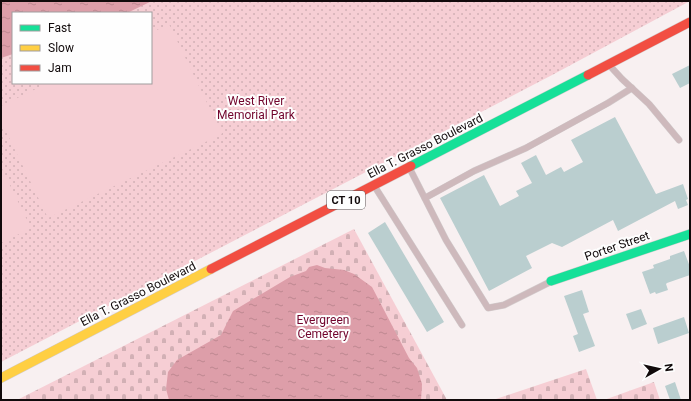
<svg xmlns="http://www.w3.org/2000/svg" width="691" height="401" font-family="Roboto,sans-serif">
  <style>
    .cemetery { fill: url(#cemetery-stones) }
    .park { fill: url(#park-dots); fill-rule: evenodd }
    .pitch { fill: #f6ced4 }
    .water { fill: url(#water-ripples) }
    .building { fill: #bacecf }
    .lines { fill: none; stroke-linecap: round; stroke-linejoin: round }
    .lane-casing { stroke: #d2cccd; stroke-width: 7 }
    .fast-casing { stroke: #d2cccd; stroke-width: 10 }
    .slow-casing { stroke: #d2cccd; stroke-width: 10 }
    .jam-casing { stroke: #d2cccd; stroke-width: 10 }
    .lane { stroke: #ceb9bc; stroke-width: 6 }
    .fast { stroke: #16e098; stroke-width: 9 }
    .slow { stroke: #ffcf43; stroke-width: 9 }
    .jam { stroke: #f24e42; stroke-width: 9 }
    .labels { text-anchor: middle; stroke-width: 4; stroke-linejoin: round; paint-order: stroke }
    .shield { fill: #fefefe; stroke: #585354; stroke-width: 1 }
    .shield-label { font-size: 11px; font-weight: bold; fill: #110a0b }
    .park-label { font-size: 12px; fill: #71042c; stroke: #fefefe }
    .street-label { font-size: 12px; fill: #110a0b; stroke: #fefefe }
  </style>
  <defs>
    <pattern id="cemetery-stones" width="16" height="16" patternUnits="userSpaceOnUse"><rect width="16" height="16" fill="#f6ced4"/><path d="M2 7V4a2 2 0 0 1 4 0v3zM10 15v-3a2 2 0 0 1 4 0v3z" fill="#d2b0b5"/></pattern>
    <pattern id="park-dots" width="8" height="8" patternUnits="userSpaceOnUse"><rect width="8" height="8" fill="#f6ced4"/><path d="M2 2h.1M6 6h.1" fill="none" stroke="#d2b0b5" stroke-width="1.8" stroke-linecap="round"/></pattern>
    <pattern id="water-ripples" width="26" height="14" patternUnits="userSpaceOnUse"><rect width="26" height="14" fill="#dd9ea9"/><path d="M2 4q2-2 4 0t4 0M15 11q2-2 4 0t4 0" fill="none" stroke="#bd8790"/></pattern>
  </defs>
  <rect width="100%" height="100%" fill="#f8f0f1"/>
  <g class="cemetery">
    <polygon points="354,229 447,400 17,400"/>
    <polygon points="586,369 597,400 493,400"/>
    <polygon points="654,382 660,400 604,400"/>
  </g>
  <path class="park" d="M1 1H690L554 74 1 362ZM13 13H151V83H13Z"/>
  <g class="pitch">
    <polygon points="169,24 222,134 48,218 1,121 1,106 48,83 151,83 151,33"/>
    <polygon points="1,167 31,228 1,243"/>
  </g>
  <g class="water">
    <polygon points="1,1 152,1 127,13 13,13 13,54 1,58"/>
    <polygon points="317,265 325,268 344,270 354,274 372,287 409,358 417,368 422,384 421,400 169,400 166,389 168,372 177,360 221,335 233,311 290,277 306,271 309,267"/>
  </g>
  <g class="building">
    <polygon points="690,65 690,83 680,88 672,74"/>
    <polygon points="615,117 656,194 683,184 688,199 686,200 688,205 678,209 675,201 618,231 613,220 562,247 552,243 526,256 532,268 489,291 440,198 484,175 500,206 519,196 516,191 532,183 521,163 536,155 546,175 561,167 564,172 583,162 571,140"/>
    <polygon points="385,222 444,322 427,332 368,233"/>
    <polygon points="684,251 690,267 690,275 667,283 666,284 668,290 656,294 655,292 650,294 642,272 654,268 653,265 670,259 670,256"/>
    <polygon points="582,290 589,312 583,314 595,346 579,352 573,336 578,334 564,296"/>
    <polygon points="641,309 647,324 632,330 626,314"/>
    <polygon points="684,317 689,333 658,344 653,328"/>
    <polygon points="675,382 681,400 670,400 665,386"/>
  </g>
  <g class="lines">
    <g class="lane-casing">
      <g id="lane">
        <polyline points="611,67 622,79 649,104 679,140"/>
        <polyline points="410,169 446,240 488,308 504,305 550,282"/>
        <polyline points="375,187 462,325"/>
        <polyline points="425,198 474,171 526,148 608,103 632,88"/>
      </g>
    </g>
    <g class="fast-casing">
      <g id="fast">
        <polyline points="411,166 588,75"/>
        <polyline points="551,281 690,234"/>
      </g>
    </g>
    <g class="slow-casing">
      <polyline id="slow" points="1,378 211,269"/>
    </g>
    <g class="jam-casing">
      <g id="jam">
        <polyline points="588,75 690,22"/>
        <polyline points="211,269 411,166"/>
      </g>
    </g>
    <use href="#lane" class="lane"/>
    <use href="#fast" class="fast"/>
    <use href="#slow" class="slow"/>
    <use href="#jam" class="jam"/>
  </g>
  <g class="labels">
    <rect class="shield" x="327" y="191" width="38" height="18" rx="3"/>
    <g class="shield-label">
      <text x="346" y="204">CT 10</text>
    </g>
    <g class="park-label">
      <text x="256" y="105">West River<tspan x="256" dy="14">Memorial Park</tspan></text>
      <text x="323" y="324">Evergreen<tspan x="323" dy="14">Cemetery</tspan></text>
    </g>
    <g class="street-label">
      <text transform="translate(425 146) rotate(-27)" y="4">Ella T. Grasso Boulevard</text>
      <text transform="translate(617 246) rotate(-19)" y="4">Porter Street</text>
      <text transform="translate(138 294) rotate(-27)" y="4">Ella T. Grasso Boulevard</text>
    </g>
  </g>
  <rect width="691" height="401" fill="none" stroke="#110a0b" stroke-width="4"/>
  <rect x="12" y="12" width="140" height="72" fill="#fefefe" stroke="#9f9c9d"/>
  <rect x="20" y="25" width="20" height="6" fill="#16e098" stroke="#9f9c9d"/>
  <text x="48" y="32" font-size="12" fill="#110a0b">Fast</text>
  <rect x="20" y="45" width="20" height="6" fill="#ffcf43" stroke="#9f9c9d"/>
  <text x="48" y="52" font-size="12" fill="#110a0b">Slow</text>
  <rect x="20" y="65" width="20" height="6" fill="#f24e42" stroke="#9f9c9d"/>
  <text x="48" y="72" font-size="12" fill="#110a0b">Jam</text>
  <g transform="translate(659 369) rotate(82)" stroke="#fefefe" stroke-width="3" paint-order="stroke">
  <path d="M0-3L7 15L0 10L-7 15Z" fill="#110a0b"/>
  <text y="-6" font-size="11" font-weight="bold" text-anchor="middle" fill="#110a0b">N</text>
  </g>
</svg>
